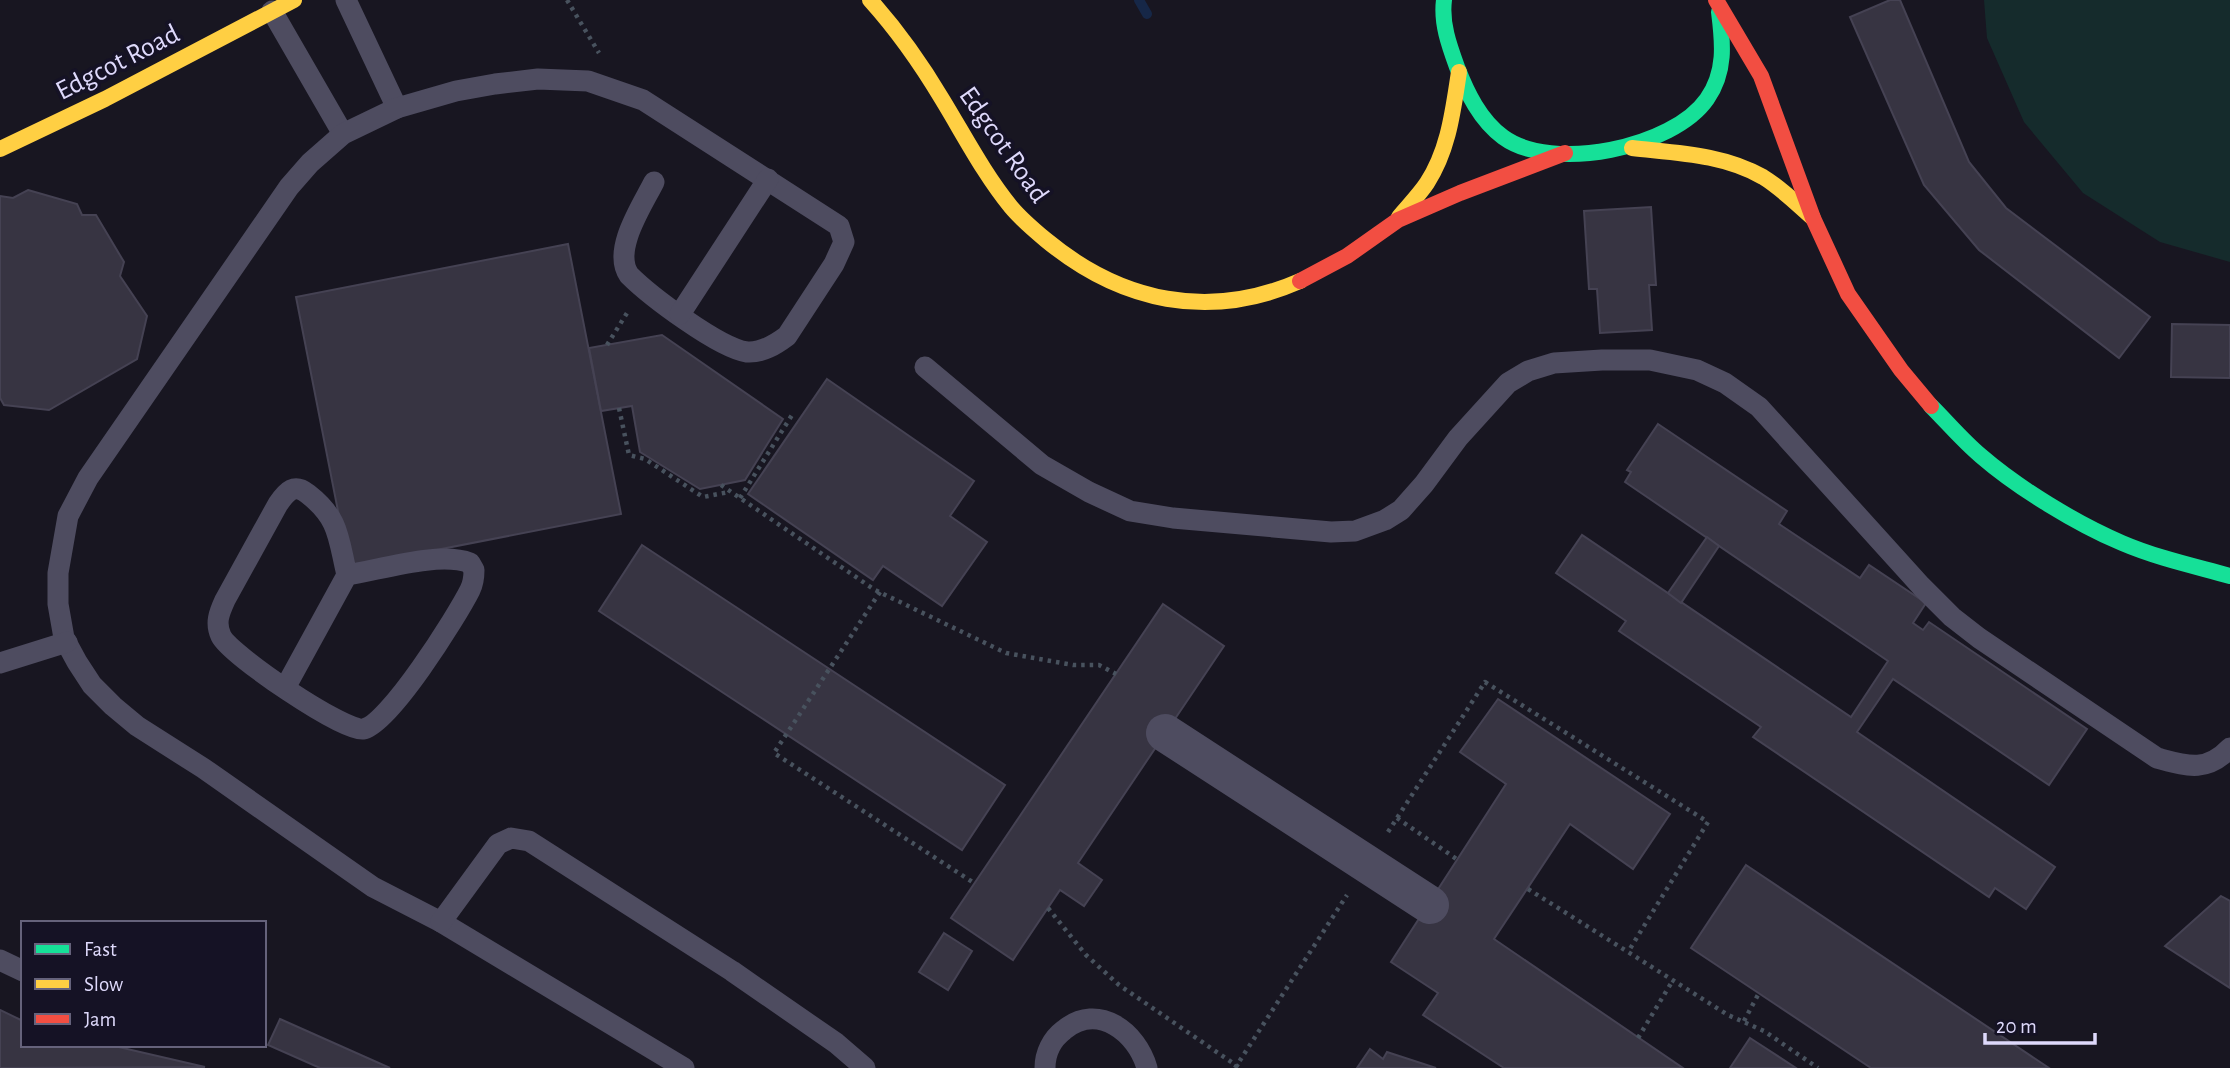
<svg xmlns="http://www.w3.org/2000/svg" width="2230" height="1068" font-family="'Alegreya Sans',sans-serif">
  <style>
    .green { fill: #152b2c }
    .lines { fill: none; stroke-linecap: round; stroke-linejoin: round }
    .stream { stroke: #162747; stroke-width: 10 }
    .building { fill: #373442; stroke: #454253; stroke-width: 2 }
    .path { stroke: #48525e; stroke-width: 4.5; stroke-dasharray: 3.5 5; stroke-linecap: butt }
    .lane { stroke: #4e4c60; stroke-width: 21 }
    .street { stroke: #4e4c60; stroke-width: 38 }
    .fast { stroke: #16e098; stroke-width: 16 }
    .slow { stroke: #ffcf43; stroke-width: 16 }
    .jam { stroke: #f24e42; stroke-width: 16 }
    .labels { text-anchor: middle; stroke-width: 7; stroke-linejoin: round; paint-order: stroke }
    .street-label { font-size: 28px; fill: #ded9fb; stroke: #151225 }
  </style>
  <rect width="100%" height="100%" fill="#181621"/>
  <polygon class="green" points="1984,0 2230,0 2230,262 2160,242 2083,193 2024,122 1987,38"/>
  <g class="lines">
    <polyline class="stream" points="1139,0 1147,14"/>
  </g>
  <g class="building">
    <polygon points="1890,0 1900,0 1969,162 2006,208 2150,317 2119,358 1979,250 1924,185 1850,17"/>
    <polygon points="28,190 77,204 82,215 96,215 124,262 120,276 147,316 137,359 49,410 4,405 0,398 0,196 13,198"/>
    <polygon points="1651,207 1656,285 1649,285 1652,330 1600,333 1597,289 1589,289 1584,211"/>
    <polygon points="568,244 621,514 349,567 296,297"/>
    <polygon points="2172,324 2230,325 2230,378 2171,377"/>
    <polygon points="662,335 783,419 745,480 700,489 640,452 632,406 601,411 589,348"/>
    <polygon points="827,379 974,481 950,516 987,542 942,606 883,566 873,580 748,494"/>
    <polygon points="1658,424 1787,511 1779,524 1860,578 1869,565 1926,603 1913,623 1923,630 1929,622 2087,729 2049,785 1893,679 1857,732 2055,867 2026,909 1995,888 1989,897 1753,737 1761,727 1619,631 1626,621 1556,573 1582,535 1851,717 1888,661 1625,482 1631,472 1627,470"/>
    <polygon points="1707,537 1719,546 1681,603 1668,593"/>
    <polygon points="642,545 1005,785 962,850 599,611"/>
    <polygon points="1163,604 1224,646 1078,863 1102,880 1084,906 1060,890 1013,960 951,918"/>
    <polygon points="1498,699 1670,814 1633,869 1570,824 1494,939 1683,1068 1504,1068 1423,1015 1438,993 1391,962 1506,784 1460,752"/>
    <polygon points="1746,865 2049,1068 1871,1068 1691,948"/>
    <polygon points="2221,896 2230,901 2230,988 2165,946"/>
    <polygon points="944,933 972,951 948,990 919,972"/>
    <polygon points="0,1010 23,1021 23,1045 110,1045 205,1067 0,1068"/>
    <polygon points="280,1019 390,1068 320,1068 268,1045"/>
    <polygon points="1750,1038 1796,1068 1730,1068"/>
    <polygon points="1370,1049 1383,1059 1387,1052 1436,1068 1357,1068"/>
  </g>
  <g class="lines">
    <g class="path">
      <polyline points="567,0 599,53"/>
      <polyline points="607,345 627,313"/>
      <polyline points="619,408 629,455 645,459 703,497 729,492"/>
      <polyline points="721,485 875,590 1006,653 1073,665 1099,665 1116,674"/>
      <polyline points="740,498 792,415"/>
      <polyline points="880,592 774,753 974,883"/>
      <polyline points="1397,818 1458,860"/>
      <polyline points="1388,832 1485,682 1708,822 1628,952"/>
      <polyline points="1528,889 1728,1015 1764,1031 1818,1068"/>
      <polyline points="1048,908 1086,955 1119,985 1240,1068"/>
      <polyline points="1744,1021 1759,993"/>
      <polyline points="1638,1038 1673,980"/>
      <polyline points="1235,1068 1347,895"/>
    </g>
    <g class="lane">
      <polyline points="346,0 397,108"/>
      <polyline points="272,11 343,134"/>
      <path d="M654 182C642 206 612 250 629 275 650 296 719 348 747 352 762 353 775 345 787 336L834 264 844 242 839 226 643 100 588 81 538 79 495 84 456 91 397 108 343 134 310 163 289 187 88 478 68 516 58 573V604L64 638 77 662 92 685 113 706 137 726 203 768 373 887 441 922 684 1068"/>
      <polyline points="680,314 768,179"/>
      <path d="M925 367 1042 465 1089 492 1130 511 1173 518 1331 532 1355 531 1385 520 1401 510 1424 484 1458 438 1508 383 1528 371 1554 363 1602 360H1650L1697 370 1725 383 1759 407 1921 586 1952 617 1979 638 2157 758C2187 766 2206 773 2230 748"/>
      <polyline points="0,663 67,642"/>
      <path d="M285 688 347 575C338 538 340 519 308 494 294 483 287 491 278 504L225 600C219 613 215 623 221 636 230 655 344 732 363 729 388 726 457 616 470 590 473 584 474 577 474 570L470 563C439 551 380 570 347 575"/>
      <polyline points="441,922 498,844 511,838 529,841 732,971 836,1043 865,1068"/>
      <polyline points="0,960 23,971"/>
      <path d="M1045 1068C1045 1053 1052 1039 1064 1030 1098 1002 1137 1032 1147 1068"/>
    </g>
    <polyline class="street" points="1165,733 1430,905"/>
    <g class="fast">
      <path d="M1444 0C1441 23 1449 45 1457 67 1467 93 1480 120 1503 137 1552 173 1673 148 1707 99 1726 72 1723 43 1719 12"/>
      <path d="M1931 406C1948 423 1963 441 1981 456 2018 488 2077 524 2122 543 2157 558 2194 566 2230 576"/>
    </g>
    <g class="slow">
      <path d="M870 0C898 31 921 64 942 99 964 135 984 174 1011 207 1021 219 1034 230 1046 240 1121 302 1209 321 1300 281"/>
      <path d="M1632 148C1676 153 1723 154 1763 177 1781 188 1797 204 1813 218"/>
      <polyline points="0,149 105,99 294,0"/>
      <path d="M1399 217C1408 206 1419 195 1427 183 1449 149 1453 110 1459 72"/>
    </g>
    <g class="jam">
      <polyline points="1716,0 1761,76 1813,218 1848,294 1901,370 1931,406"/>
      <polyline points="1300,281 1347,256 1398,220 1460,193 1565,153"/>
    </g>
  </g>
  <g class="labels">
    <g class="street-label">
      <text transform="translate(117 61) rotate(-27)" y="10">Edgcot Road</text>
      <text transform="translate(1005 144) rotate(55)" y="10">Edgcot Road</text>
    </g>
  </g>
  <rect x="21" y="921" width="245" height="126" fill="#151225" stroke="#65627b" stroke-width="2"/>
  <rect x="35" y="944" width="35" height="10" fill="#16e098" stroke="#65627b" stroke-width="2"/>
  <text x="84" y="956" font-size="21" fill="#ded9fb">Fast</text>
  <rect x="35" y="979" width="35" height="10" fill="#ffcf43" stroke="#65627b" stroke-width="2"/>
  <text x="84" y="991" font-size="21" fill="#ded9fb">Slow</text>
  <rect x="35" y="1014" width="35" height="10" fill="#f24e42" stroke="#65627b" stroke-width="2"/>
  <text x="84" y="1026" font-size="21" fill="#ded9fb">Jam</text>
  <path d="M1985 1033v10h110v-10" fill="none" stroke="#ded9fb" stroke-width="3.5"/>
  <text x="1996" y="1033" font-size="21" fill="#ded9fb" stroke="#151225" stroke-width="5" paint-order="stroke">20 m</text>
</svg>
